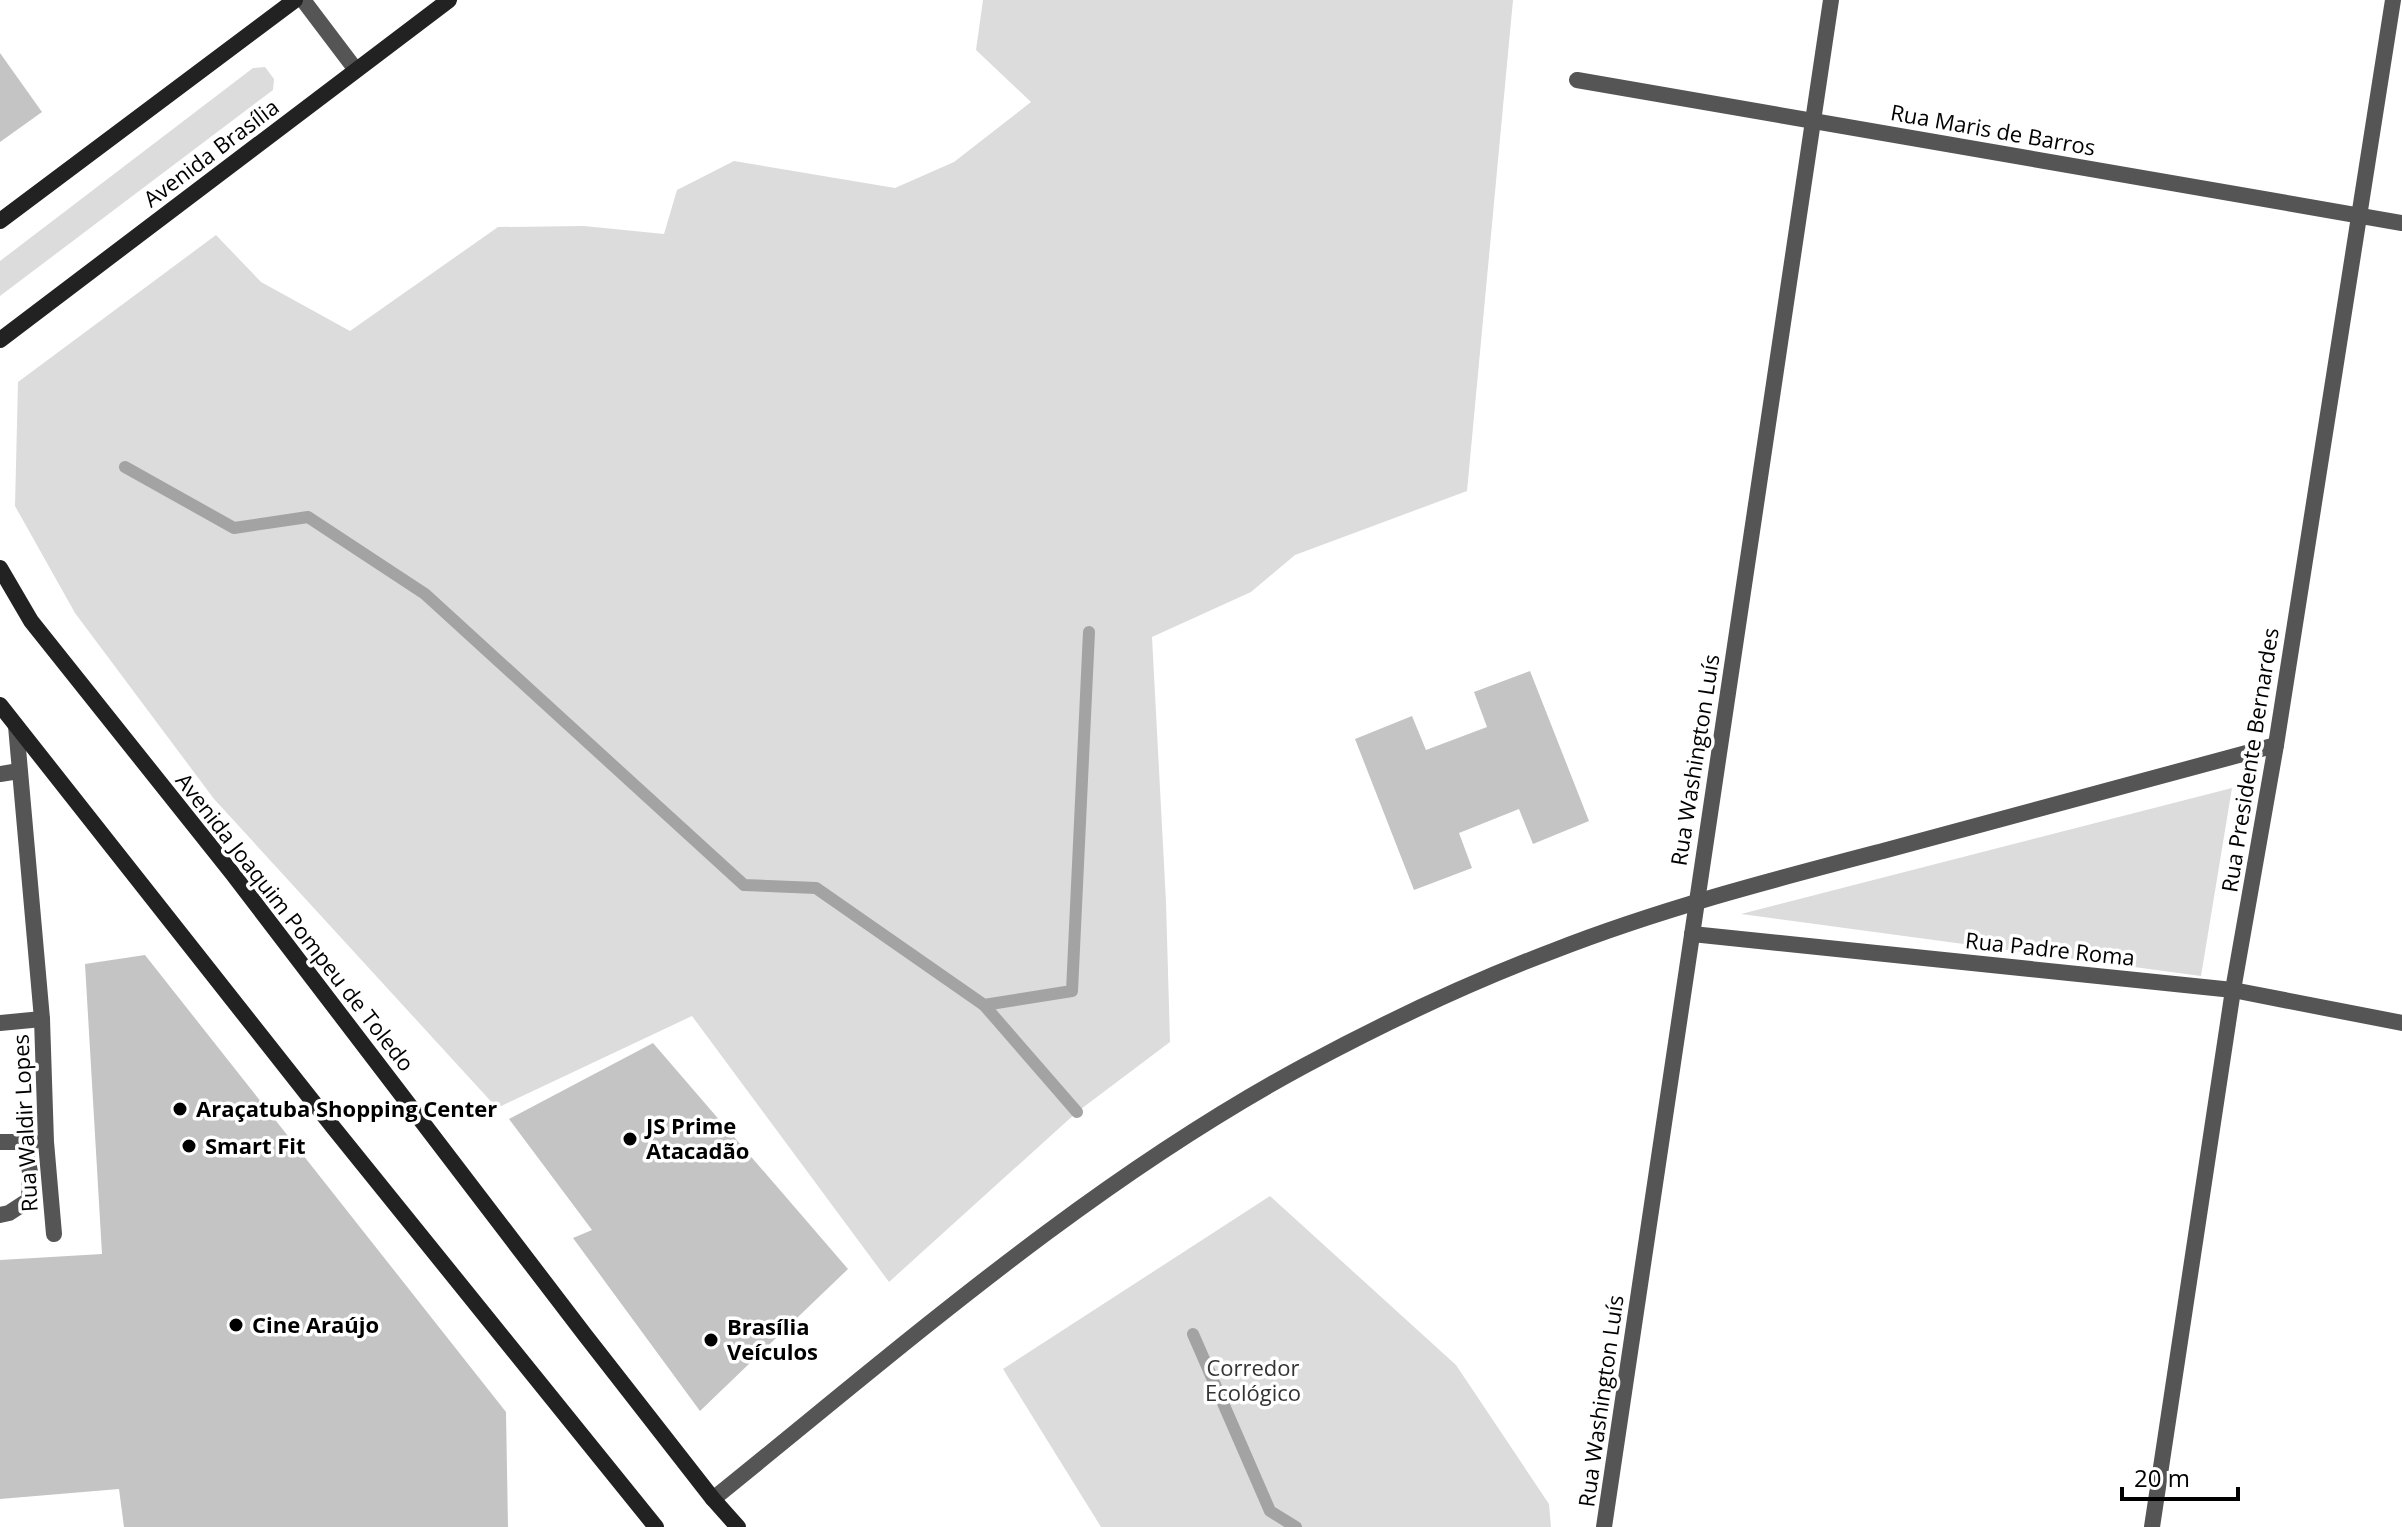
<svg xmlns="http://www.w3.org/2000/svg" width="2402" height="1527" font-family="'Open Sans',sans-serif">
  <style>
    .green { fill: #dcdcdc }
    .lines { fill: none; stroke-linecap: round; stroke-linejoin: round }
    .stream { stroke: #a3a3a3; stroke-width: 12 }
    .building { fill: #c4c4c4 }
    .lane { stroke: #555; stroke-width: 16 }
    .street { stroke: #555; stroke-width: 16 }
    .secondary { stroke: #222; stroke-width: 16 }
    .poi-dot { fill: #000; stroke: #fff; stroke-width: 3 }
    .labels { text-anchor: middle; stroke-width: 7; stroke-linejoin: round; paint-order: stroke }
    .street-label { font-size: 22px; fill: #000; stroke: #fff }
    .poi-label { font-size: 22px; font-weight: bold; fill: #000; stroke: #fff; text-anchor: start }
    .park-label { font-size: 22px; fill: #333; stroke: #fff }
  </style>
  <rect width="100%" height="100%" fill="#fff"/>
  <g class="green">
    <polygon points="983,0 1513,0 1467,491 1295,555 1251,592 1152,637 1166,902 1170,1042 1077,1112 889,1282 692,1016 497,1108 214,799 75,613 15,506 18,382 216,235 261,282 350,331 498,227 584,226 664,234 677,190 734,161 895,188 954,162 1031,102 976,50"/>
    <polygon points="265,67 274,79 273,90 0,296 0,261 253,68"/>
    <polygon points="2232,788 2201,976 1741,914"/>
    <polygon points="1270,1196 1456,1365 1549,1504 1551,1527 1101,1527 1003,1369"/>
  </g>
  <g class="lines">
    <g class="stream">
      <polyline points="125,467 234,528 308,517 425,594 744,885 816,888 984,1005 1077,1112"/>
      <polyline points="984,1005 1072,991 1089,632"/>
      <polyline points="1193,1334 1270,1511 1296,1527"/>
    </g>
  </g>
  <g class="building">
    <polygon points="0,53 42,112 0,142"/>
    <polygon points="1530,671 1589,821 1533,844 1519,809 1459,833 1472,868 1414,890 1355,739 1412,716 1426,750 1487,727 1474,692"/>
    <polygon points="145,955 506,1412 508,1527 124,1527 119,1489 0,1499 0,1260 102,1254 85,964"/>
    <polygon points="653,1043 848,1269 700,1411 573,1238 592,1230 509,1119"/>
  </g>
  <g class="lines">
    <g class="lane">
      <polyline points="0,774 19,771"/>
      <polyline points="0,1142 33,1142"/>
      <polyline points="0,1215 9,1213 29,1200 30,1172 24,1142"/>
    </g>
    <g class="street">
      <polyline points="303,0 356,70"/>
      <polyline points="1577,80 2402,223"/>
      <polyline points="16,726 42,1019 46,1142 54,1234"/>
      <polyline points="1692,934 2233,990 2402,1023"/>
      <polyline points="0,1023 42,1019"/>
      <path d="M713 1499C903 1346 1089 1182 1304 1066 1384 1023 1468 983 1553 951 1660 909 1772 880 1883 851 2014 815 2145 780 2276 745"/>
      <polyline points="1604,1527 1831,0"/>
      <polyline points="2152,1527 2233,990 2276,745 2393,0"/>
    </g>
    <g class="secondary">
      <polyline points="0,221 295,0"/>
      <polyline points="0,340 449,0"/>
      <polyline points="0,568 31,621 232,873 585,1335 713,1499 738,1527"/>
      <polyline points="0,705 333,1127 656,1527"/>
    </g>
  </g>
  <g class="poi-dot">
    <circle cx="180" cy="1109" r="8"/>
    <circle cx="630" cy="1139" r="8"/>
    <circle cx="189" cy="1146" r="8"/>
    <circle cx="236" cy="1325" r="8"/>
    <circle cx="711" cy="1340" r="8"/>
  </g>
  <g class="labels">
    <g class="street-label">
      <text transform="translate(1993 130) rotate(10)" y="8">Rua Maris de Barros</text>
      <text transform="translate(211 153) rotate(-37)" y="8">Avenida Brasília</text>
      <text transform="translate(1695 760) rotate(-81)" y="8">Rua Washington Luís</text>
      <text transform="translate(2250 760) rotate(-81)" y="8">Rua Presidente Bernardes</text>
      <text transform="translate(295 922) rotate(52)" y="8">Avenida Joaquim Pompeu de Toledo</text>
      <text transform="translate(2050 949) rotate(6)" y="8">Rua Padre Roma</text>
      <text transform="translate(25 1123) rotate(-93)" y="8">Rua Waldir Lopes</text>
      <text transform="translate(1601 1401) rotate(-82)" y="8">Rua Washington Luís</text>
    </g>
    <g class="poi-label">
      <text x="196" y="1117">Araçatuba Shopping Center</text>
      <text x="646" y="1134">JS Prime<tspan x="646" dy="25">Atacadão</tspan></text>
      <text x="205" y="1154">Smart Fit</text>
      <text x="252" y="1333">Cine Araújo</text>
      <text x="727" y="1335">Brasília<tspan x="727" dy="25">Veículos</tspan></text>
    </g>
    <g class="park-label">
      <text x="1253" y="1376">Corredor<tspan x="1253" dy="25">Ecológico</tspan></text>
    </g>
  </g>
  <path d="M2122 1487v12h116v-12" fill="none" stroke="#000000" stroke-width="4"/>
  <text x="2134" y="1487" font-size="24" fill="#000000" stroke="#ffffff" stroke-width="6" paint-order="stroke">20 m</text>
</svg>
